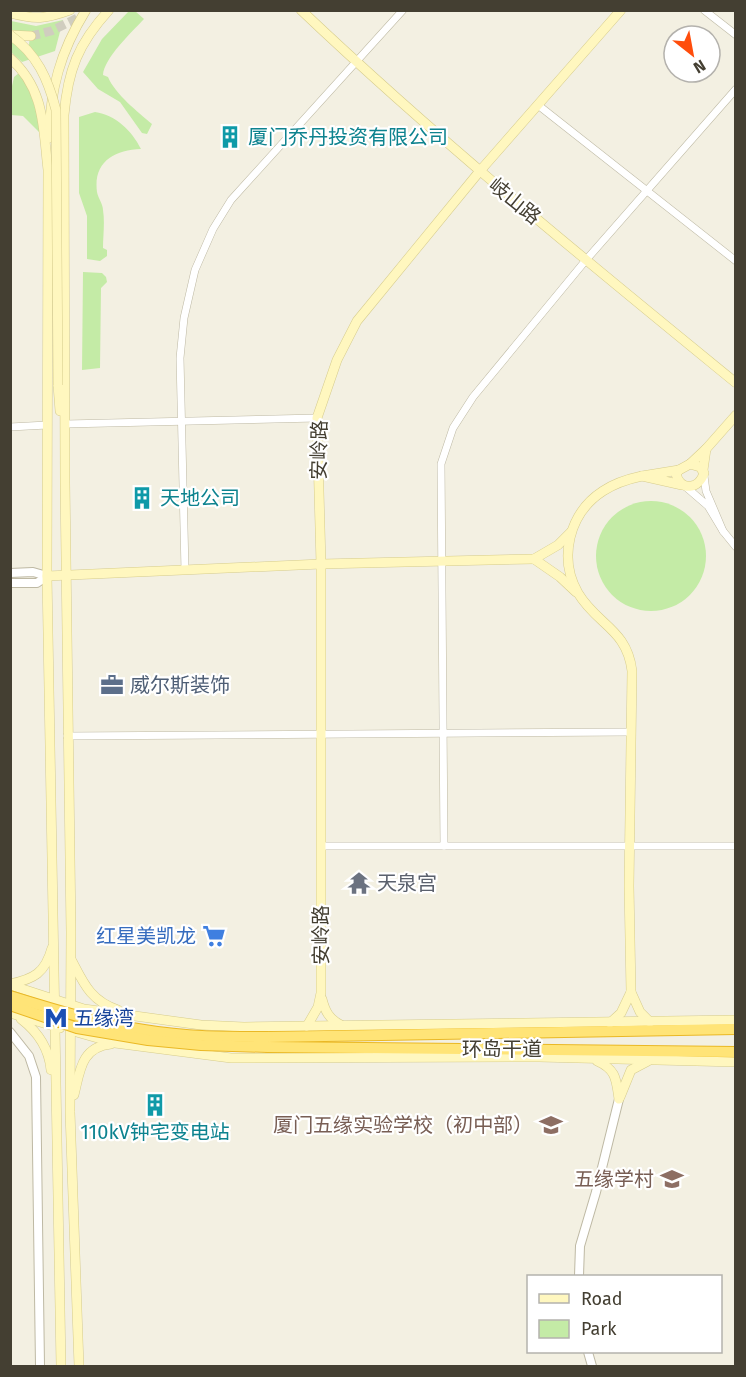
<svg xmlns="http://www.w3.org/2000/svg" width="746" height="1377" font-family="'Fira Sans','Noto Sans SC',sans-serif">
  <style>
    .green { fill: #c4eba6 }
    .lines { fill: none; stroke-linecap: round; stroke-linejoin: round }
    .secondary-tunnel { stroke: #d0cdbf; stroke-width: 9; stroke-dasharray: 9 4.5; stroke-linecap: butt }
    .minor-casing { stroke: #beb9a4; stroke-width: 8 }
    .tertiary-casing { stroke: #beb9a4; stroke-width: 10 }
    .secondary-casing { stroke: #d6cc8d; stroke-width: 10 }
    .trunk-casing { stroke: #eab825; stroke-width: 12 }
    .minor { stroke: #fff; stroke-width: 7 }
    .tertiary { stroke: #fff; stroke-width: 8 }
    .secondary { stroke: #fff7bf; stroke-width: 9 }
    .trunk { stroke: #ffe477; stroke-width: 10 }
    .secondary-bridge-casing { stroke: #d6cc8d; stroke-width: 10; stroke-linecap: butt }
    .trunk-bridge-casing { stroke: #eab825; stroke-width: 12; stroke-linecap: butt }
    .secondary-bridge { stroke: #fff7bf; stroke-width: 9 }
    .trunk-bridge { stroke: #ffe477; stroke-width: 10 }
    .labels { text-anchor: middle; stroke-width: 4.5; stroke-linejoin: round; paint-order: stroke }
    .culture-label { font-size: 20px; fill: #0d838f; stroke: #fff; text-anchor: start }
    .street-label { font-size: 20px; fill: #443f32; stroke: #fff }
    .service-label { font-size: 20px; fill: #4e5e75; stroke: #fff; text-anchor: start }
    .worship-label { font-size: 20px; fill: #5b616d; stroke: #fff; text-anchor: start }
    .shop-label { font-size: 20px; fill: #366cbe; stroke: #fff; text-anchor: end }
    .transit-label { font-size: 20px; fill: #164399; stroke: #fff; text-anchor: start }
    .education-label { font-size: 20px; fill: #785e54; stroke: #fff; text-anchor: end }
  </style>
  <rect width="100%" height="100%" fill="#f3f0e2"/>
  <g class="green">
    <path d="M129 11H135L144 19C132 32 104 58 103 75L108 77C115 94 138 112 152 124L147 134 142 133 120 102 98 89 83 72 102 39Z"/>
    <polygon points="63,20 55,51 22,62 11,52 11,42 29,45 30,34 11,30 11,21 36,26"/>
    <path d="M19 73C32 92 37 110 40 133L23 116 11 115 10 95 14 77Z"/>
    <path d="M95 112C116 115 132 131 141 149 114 150 93 162 97 192 98 198 103 204 103 210 105 222 103 236 103 248L107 250V256L100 261 87 259V216L79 193V117Z"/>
    <polygon points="83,272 102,273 106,277 107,282 101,288 100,368 82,370"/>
    <circle cx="651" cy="556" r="55"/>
  </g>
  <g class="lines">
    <polyline class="secondary-tunnel" points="31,36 51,31 84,15"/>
    <g class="minor-casing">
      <g id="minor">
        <polyline points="704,10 736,35"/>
        <polyline points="538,105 736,261"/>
        <polyline points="66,424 317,418"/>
        <polyline points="10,427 47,425"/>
        <polyline points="686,487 708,506 723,531 706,491 704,476"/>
        <polyline points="723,531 736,547"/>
        <polyline points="185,570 180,358 184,318 195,270 213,229 231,200 403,10"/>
        <polyline points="67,736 630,732"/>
        <polyline points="321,846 736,846"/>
        <polyline points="444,846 441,464 453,428 473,397 586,260 736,89"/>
      </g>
    </g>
    <g class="tertiary-casing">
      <g id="tertiary">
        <polyline points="10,573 33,572 47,576"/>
        <polyline points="10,583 37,583 47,576"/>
        <polyline points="10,1032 29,1056 36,1077 40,1366"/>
        <polyline points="579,1276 580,1246 596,1192 619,1099"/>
        <polyline points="588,1352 592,1366"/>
      </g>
    </g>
    <g class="secondary-casing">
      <g id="secondary">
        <path d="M301 10C440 142 588 262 736 383"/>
        <path d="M10 13C36 20 45 19 70 10"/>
        <polyline points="10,35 31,36"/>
        <path d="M10 58C45 89 43 127 48 170L47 576 61 1366"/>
        <path d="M49 138C50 90 60 52 86 10"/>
        <polyline points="58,385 60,411"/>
        <polyline points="706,449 736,415"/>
        <path d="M690 464 700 467 704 473C699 489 681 492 676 474L679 470Z"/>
        <polyline points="690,464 706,449 703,470"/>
        <polyline points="679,470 642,476 682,485"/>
        <path d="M642 476C628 479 615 483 603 491 569 513 558 558 578 593 597 625 627 629 632 671L629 886 631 992 640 1012 650 1022"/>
        <polyline points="571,532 558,545 534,559 560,577 576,592"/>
        <polyline points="47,576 321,564 534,559"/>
        <path d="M72 961C84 984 91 1001 118 1010"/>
        <path d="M10 984C34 979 45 973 52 948"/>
        <polyline points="10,985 84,1009 201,1025 244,1027 736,1020"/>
        <path d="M322 999C325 1011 329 1019 341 1025"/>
        <polyline points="10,1013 60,1028"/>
        <path d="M21 1019C38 1032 49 1048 51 1070"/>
        <polyline points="610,1023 621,1013 631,992"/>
        <polyline points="307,1026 318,1007 321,993 321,564 317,418 337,360 357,321 479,172 621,10"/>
        <polyline points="73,1031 115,1043 231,1058 539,1057 736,1062"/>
        <path d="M597 1061C617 1070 616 1080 619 1099"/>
        <path d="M74 1095C80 1071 81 1047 111 1044"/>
        <polyline points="620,1097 631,1070 648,1061"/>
        <path d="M79 1366 70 1112 71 932 65 483 64 115C68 70 78 44 109 10"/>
      </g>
    </g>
    <g class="trunk-casing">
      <g id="trunk">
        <polyline points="268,1037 736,1029"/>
        <polyline points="268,1047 736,1052"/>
      </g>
    </g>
    <use href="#minor" class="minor"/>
    <use href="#tertiary" class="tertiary"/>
    <use href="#secondary" class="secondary"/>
    <use href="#trunk" class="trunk"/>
    <g class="secondary-bridge-casing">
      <path id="secondary-bridge" d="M10 35C37 54 48 79 56 110L58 385"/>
    </g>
    <g class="trunk-bridge-casing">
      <g id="trunk-bridge">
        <path d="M10 996C55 1010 98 1023 144 1030 185 1037 227 1037 268 1037"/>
        <polyline points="10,1005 77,1028 148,1040 201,1045 268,1047"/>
      </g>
    </g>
    <use href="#secondary-bridge" class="secondary-bridge"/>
    <use href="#trunk-bridge" class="trunk-bridge"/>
  </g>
  <defs>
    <g id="building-bare" transform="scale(1.8)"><path d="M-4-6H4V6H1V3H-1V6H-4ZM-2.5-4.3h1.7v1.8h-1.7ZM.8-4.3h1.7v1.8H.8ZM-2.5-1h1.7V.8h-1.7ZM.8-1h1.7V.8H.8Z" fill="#0f9aa8" stroke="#fff" stroke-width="2.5" paint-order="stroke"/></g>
    <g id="office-bare" transform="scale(1.8)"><path d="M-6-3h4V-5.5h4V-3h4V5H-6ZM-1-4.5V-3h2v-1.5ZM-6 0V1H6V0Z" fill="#5c6f8a" stroke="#fff" stroke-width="2.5" paint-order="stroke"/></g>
    <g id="temple-bare" transform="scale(1.8)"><path d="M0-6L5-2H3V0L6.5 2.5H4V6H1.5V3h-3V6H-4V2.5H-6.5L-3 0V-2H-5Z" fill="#6b7280" stroke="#fff" stroke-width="2.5" paint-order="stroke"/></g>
    <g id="supermarket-bare" transform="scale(1.8)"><path d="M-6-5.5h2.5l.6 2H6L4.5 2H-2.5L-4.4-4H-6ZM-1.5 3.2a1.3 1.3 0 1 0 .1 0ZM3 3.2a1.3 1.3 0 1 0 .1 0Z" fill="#3f7fe0" stroke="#fff" stroke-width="2.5" paint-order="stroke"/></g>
    <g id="metro-bare" transform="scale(1.8)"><path d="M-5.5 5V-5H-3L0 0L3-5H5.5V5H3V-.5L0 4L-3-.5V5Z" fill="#1a4fb4" stroke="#fff" stroke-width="2.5" paint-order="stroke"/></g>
    <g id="school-bare" transform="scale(1.8)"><path d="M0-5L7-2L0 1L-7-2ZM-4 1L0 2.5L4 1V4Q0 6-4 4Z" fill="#8d6e63" stroke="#fff" stroke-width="2.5" paint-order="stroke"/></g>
  </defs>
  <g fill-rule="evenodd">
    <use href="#building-bare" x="230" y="137"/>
    <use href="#building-bare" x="142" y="498"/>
    <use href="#office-bare" x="112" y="685"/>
    <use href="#temple-bare" x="359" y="883"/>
    <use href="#supermarket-bare" x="214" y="936"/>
    <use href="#metro-bare" x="56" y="1018"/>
    <use href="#building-bare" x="155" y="1105"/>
    <use href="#school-bare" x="551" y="1125"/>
    <use href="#school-bare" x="672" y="1179"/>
  </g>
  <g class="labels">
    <g class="culture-label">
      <text x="248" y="144">厦门乔丹投资有限公司</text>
      <text x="160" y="505">天地公司</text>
      <text x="155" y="1139" text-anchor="middle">110kV钟宅变电站</text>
    </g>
    <g class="street-label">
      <text transform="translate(515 201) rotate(39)" y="7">岐山路</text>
      <text transform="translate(319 450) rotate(-89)" y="7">安岭路</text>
      <text transform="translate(321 935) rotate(-90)" y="7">安岭路</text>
      <text x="502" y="1056">环岛干道</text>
    </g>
    <g class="service-label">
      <text x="130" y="692">威尔斯装饰</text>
    </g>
    <g class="worship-label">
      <text x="377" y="890">天泉宫</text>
    </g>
    <g class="shop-label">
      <text x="196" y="943">红星美凯龙</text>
    </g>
    <g class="transit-label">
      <text x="74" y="1025">五缘湾</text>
    </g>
    <g class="education-label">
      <text x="533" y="1132">厦门五缘实验学校（初中部）</text>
      <text x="654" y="1186">五缘学村</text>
    </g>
  </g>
  <rect width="746" height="1377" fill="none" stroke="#443f32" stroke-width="24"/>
  <rect x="527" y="1275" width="195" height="78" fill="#ffffff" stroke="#b4b2ad" stroke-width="1.5"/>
  <rect x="539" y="1294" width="30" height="9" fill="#fff7bf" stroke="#b4b2ad" stroke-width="1.5"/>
  <text x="581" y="1305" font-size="18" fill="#443f32">Road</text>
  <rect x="539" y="1320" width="30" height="18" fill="#c4eba6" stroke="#b4b2ad" stroke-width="1.5"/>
  <text x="581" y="1335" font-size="18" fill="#443f32">Park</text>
  <g transform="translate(692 54) rotate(149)"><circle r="28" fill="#ffffff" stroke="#b4b2ad" stroke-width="1.5"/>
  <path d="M0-4.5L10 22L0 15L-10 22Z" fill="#ff4d0c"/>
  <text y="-9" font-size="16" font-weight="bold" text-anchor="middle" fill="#443f32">N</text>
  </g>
</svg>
